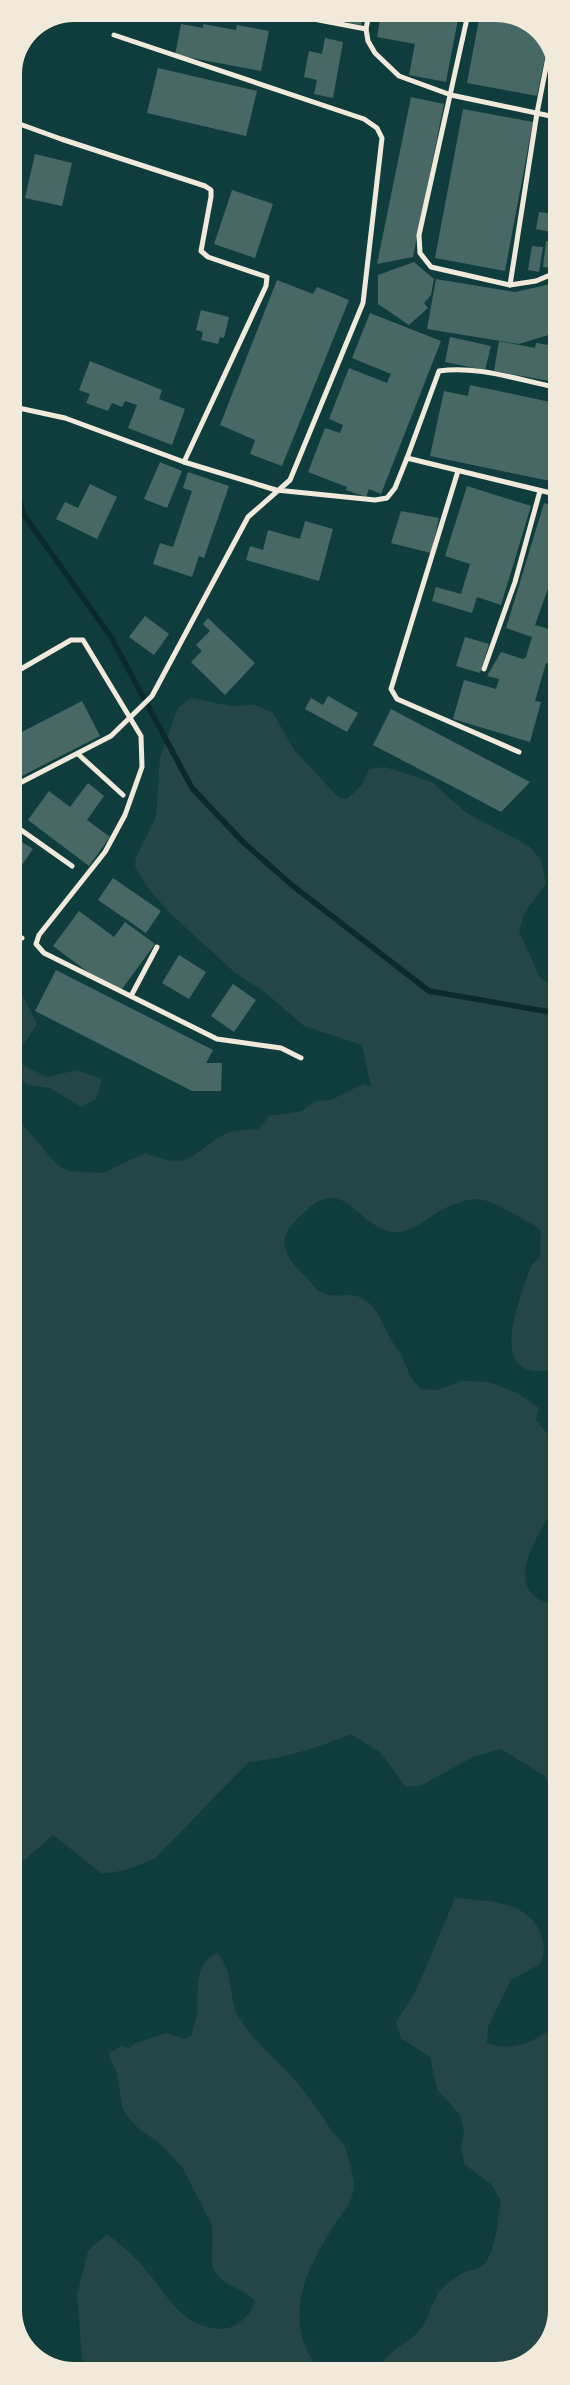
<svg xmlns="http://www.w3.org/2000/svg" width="570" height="2385" font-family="'PT Sans',sans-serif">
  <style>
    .green { fill: #244646 }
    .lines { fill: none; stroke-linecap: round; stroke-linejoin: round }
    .stream { stroke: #0a2a2b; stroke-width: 5.5 }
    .building { fill: #486865 }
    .minor { stroke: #f1e9da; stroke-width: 5 }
  </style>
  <rect width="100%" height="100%" fill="#0f3d3e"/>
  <g class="green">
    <path d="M191 698 231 706 255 705 273 713 295 751 339 798 347 799 362 785 369 769 385 767 432 782 465 812 529 846 541 860 546 884 524 913 519 931 539 976 556 990V1369C484 1385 518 1305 529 1271L533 1263 540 1258 541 1230C530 1223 490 1198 477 1199 463 1199 443 1208 432 1216 420 1224 408 1233 394 1232 368 1231 351 1195 328 1198 316 1200 305 1211 297 1219 274 1241 287 1259 305 1276 310 1281 315 1289 321 1292 337 1301 350 1288 368 1302 380 1312 384 1328 392 1341 394 1345 398 1349 400 1353 407 1366 409 1379 421 1389L437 1390 462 1381 488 1382 517 1393 539 1408 536 1420 556 1444V1509C547 1516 544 1525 538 1535 523 1564 513 1597 556 1605V1815L552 1808 551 1792 545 1776 501 1749 473 1757 422 1785 406 1787 381 1753 351 1734C317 1748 286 1758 249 1762L154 1859C137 1866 119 1874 101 1873L53 1835 15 1868 14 1114 56 1164 68 1171 103 1173 145 1153C193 1171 187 1155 225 1134 233 1129 249 1130 259 1129L269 1116 302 1111 315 1101 331 1100 363 1084 371 1087 362 1045 304 1026 265 992 235 973 169 912 147 887 135 866 136 857 156 817 160 758 178 708Z"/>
    <polygon points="14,989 21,993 37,1024 17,1055 23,1065 47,1077 77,1070 102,1079 96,1099 81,1107 50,1088 28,1085 18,1077 14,1078"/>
    <path d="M455 1898C486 1901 529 1900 541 1935 545 1947 545 1952 540 1964L511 1980 488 2027 487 2043C514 2053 534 2041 556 2026V2310L541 2350 507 2370H379C383 2354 407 2344 419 2331 431 2317 431 2297 446 2285 451 2281 458 2275 465 2272 472 2269 479 2271 485 2263 497 2247 497 2220 501 2201L492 2185 464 2164 461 2148 464 2130 460 2115 437 2089 430 2057 401 2038 396 2022 416 1991Z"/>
    <path d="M217 1953C235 1971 227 1999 240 2019 254 2042 275 2058 293 2078 308 2094 319 2112 331 2130 334 2135 340 2139 343 2144 347 2150 354 2178 354 2184 354 2201 343 2212 335 2224 304 2272 281 2320 319 2370L87 2371 82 2357 77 2295 88 2251 107 2234C123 2246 137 2259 149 2274 159 2285 167 2299 178 2310 193 2325 222 2337 240 2322 248 2316 252 2311 255 2301 244 2288 218 2285 213 2267 210 2253 215 2238 211 2223L183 2168 159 2143 138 2128 126 2115 122 2107 117 2073 109 2057 110 2053 121 2046 130 2048 133 2044 167 2033 184 2039 191 2036C193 2029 196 2021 197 2013 199 1992 193 1963 217 1953Z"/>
  </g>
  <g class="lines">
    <polyline class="stream" points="14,483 24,515 111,637 192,788 244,843 293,886 429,991 556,1013"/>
  </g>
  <g class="building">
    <polygon points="238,14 280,14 279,22"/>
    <polygon points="307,14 363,14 361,25"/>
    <polygon points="381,14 459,14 446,82 409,75 415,44 377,37"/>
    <polygon points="480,14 503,14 538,31 547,47 537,96 467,83"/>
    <polygon points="181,24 203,28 203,24 236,30 237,25 269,31 261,71 175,55"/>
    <polygon points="325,38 343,42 333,98 314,94 317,80 304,77 309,51 322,54"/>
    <polygon points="158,68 257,91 246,136 147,113"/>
    <polygon points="411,97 444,104 413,257 377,264"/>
    <polygon points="463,109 533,122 505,271 435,258"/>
    <polygon points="35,154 72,163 62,206 25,198"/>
    <polygon points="554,169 555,169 555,191 550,190"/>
    <polygon points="232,190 273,204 255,258 214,244"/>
    <polygon points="551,196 555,197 555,233 536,229 539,212 554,214"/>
    <polygon points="546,241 555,241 555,268 543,267"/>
    <polygon points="532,246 543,247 539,272 528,270"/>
    <polygon points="414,262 434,279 431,295 424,303 428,308 409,325 378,304 378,275"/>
    <polygon points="436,279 515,292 555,283 555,333 519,344 427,329"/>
    <polygon points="277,280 313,294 317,287 349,300 282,466 250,454 255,440 220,425"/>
    <polygon points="201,310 229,317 224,338 220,337 218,344 201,340 203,332 196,330"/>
    <polygon points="370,313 441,341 381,494 369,489 366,497 346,490 347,487 308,472 325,428 340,433 343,425 329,419 349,368 387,383 391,374 352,358"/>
    <polygon points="450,337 491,346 485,370 445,362"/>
    <polygon points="499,341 535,348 536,343 555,346 555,382 494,371"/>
    <polygon points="90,361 162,390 159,399 185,409 172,445 128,428 137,405 125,401 122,407 112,403 108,411 86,403 90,394 79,390"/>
    <polygon points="470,385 555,403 555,482 430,456 444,391 468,396"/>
    <polygon points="160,462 182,471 167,508 144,499"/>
    <polygon points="188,472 229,486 204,558 199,556 192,577 153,564 160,543 173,547 192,491 183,488"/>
    <polygon points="90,484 117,497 97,539 56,519 65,502 78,508"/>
    <polygon points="467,486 531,506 501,605 477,597 472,613 432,601 436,587 461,594 470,564 445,556"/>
    <polygon points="544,503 555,506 555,585 550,583 535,625 555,631 555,666 546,663 535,701 541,702 530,742 453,719 464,680 496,689 499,679 487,676 501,652 523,659 526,657 532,637 506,628"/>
    <polygon points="401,511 439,518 431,553 391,543"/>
    <polygon points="305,521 333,529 319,581 246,560 250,546 263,550 268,530 300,539"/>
    <polygon points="145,616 169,634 154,655 129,637"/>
    <polygon points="208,618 255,663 225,695 191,662 202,651 196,645 210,631 203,624"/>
    <polygon points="465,637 489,644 480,673 456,666"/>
    <polygon points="328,696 358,713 347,732 305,709 311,698 323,705"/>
    <polygon points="82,701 100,736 14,780 14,736"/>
    <polygon points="391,709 429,729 530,782 501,812 469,795 373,745"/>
    <polygon points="88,783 104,796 87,820 110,837 89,866 28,820 49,791 70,807"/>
    <polygon points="14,837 33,849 14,876"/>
    <polygon points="113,878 161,911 146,933 98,900"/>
    <polygon points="79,911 114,937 125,922 155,944 122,989 88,972 53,946"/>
    <polygon points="179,955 206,972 189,999 162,983"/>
    <polygon points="56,970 213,1050 206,1063 222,1063 221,1091 192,1091 35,1011"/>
    <polygon points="233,984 256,1000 234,1032 211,1016"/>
  </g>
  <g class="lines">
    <g class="minor">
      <polyline points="369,14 366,29 368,41 375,53 399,76 451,95 555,117"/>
      <polyline points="468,14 419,235 420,253 431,267 510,285 536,281 555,273"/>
      <polyline points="303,17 366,29"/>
      <polyline points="14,122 61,139 205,186 211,190 211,197 201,251 208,257 267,277 266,286 184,462"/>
      <polyline points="510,285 537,113 549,52"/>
      <polyline points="14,407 65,418 184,462 276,490 375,500 387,498 395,488 407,458 555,494"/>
      <path d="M407 458 439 371C476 365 519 380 555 387"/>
      <polyline points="458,471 391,689 397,699 519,752"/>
      <polyline points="484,669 515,582 540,491"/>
      <polyline points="14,673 71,640 83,640 141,736 142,767 125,815 105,852 39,935 36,944 44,953 217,1039 281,1048 301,1058"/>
      <polyline points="78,754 123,795"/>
      <polyline points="14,786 111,736 152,696 248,517 290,480 363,303 382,138 377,128 364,119 114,35"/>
      <polyline points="14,825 72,866"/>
      <polyline points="14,933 22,938"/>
      <polyline points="131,996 157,947"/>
    </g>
  </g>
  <path d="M0 0H570V2385H0ZM74 22H496A52 52 0 0 1 548 74V2310A52 52 0 0 1 496 2362H74A52 52 0 0 1 22 2310V74A52 52 0 0 1 74 22Z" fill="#f1e9da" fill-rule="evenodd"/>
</svg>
